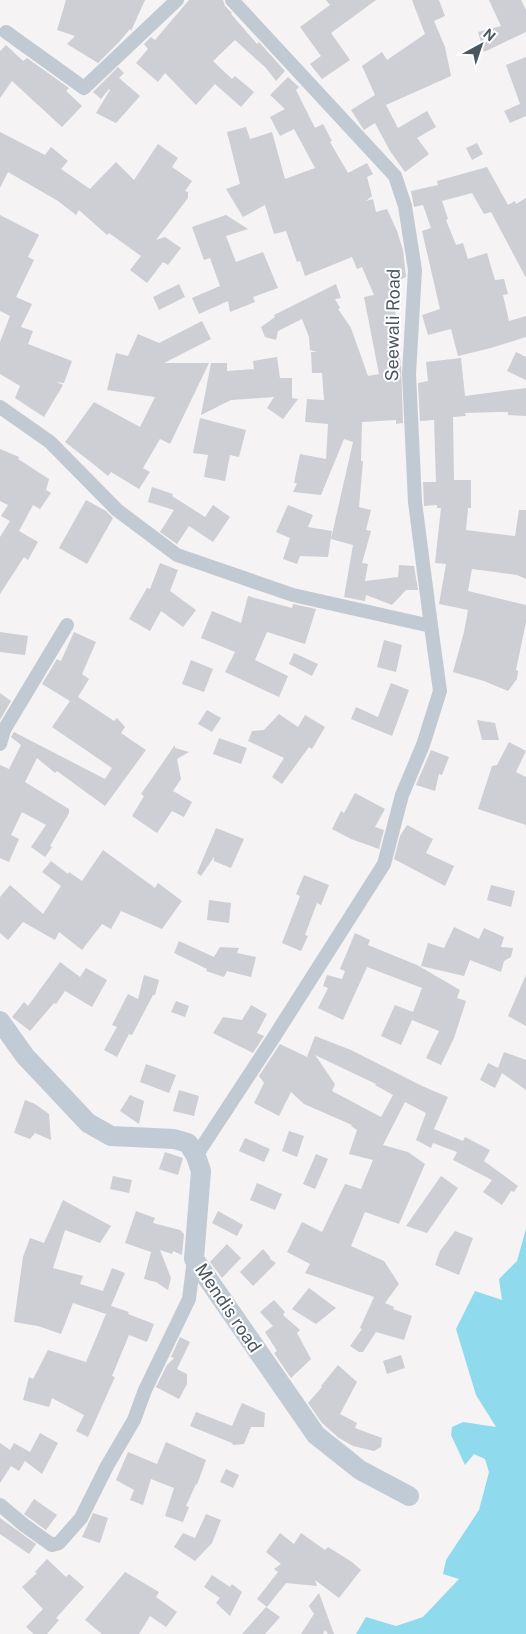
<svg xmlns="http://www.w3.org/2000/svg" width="526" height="1634" font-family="'Public Sans',sans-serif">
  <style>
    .water { fill: #90daee }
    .building { fill: #cdcfd5; fill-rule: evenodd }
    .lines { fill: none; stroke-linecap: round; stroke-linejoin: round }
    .street { stroke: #c1cad2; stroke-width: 14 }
    .secondary { stroke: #c1cbd6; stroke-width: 20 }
    .labels { text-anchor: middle; stroke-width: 4; stroke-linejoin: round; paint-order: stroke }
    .street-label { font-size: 18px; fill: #4a5661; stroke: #fff }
  </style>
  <rect width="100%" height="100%" fill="#f5f3f3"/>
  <polygon class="water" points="526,1229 526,1634 356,1634 366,1617 396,1626 423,1617 459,1579 443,1574 446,1560 479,1510 489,1472 485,1459 474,1454 465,1465 451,1435 452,1427 463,1422 496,1427 476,1395 456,1329 475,1291 502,1300 499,1279 517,1261"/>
  <g class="building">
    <polygon points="66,0 145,0 131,31 130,29 119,42 98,63 67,44 75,36 57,30"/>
    <polygon points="189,0 223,0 225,6 232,13 231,14 257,44 259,42 285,71 276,81 266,68 235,40 213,61 232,79 235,76 254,92 241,107 215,84 196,105 165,73 158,82 136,63 148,49 144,44 151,37 155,40"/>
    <polygon points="326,0 376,0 331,33 350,60 322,79 310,64 321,56 300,27 330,5"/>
    <polygon points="412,0 439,0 445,16 434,21 445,47 451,76 386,105 398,128 427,111 436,127 417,138 429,154 405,172 390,151 375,123 364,130 351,110 375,95 362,66 382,52 387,60 425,34"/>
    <polygon points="489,0 521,0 526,10 526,32 484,52 478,32 501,26"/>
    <polygon points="6,45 23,61 27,58 69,88 66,91 82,106 62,127 12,81 0,98 0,51"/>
    <polygon points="526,57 526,116 510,123 504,111 520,104 506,65"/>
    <polygon points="118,67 124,73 119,78 140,96 116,123 96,113 110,90 109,89 101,99 93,92"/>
    <polygon points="288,77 299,87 296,90 315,128 323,124 332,141 330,142 348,173 367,163 373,174 367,177 372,196 366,201 373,199 376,212 387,209 397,231 403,250 406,277 390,284 396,317 391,318 401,364 403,423 396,424 396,420 362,422 361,461 363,461 359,507 371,510 366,530 371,531 362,563 368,564 365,581 398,577 399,565 414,566 418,590 406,590 392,605 366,595 365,601 344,597 353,545 331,539 353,442 344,439 321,495 293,492 297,483 294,483 300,454 326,459 328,424 305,422 307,399 324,400 322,373 312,373 311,352 317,352 310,350 309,337 302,319 278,331 276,340 265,337 261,327 275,317 274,315 336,284 341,298 335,299 340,308 338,309 351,328 368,376 379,374 364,297 374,295 362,267 357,269 352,257 305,276 300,261 297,262 286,231 274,234 265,205 243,217 226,189 240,184 227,132 246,127 250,139 272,132 285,179 315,168 294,129 280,136 270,117 285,109 270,95"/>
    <polygon points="0,132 45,155 51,147 68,161 61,169 90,189 116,162 134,180 158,144 178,158 172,167 192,181 185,191 188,192 188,198 156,240 165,237 181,248 168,265 163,262 147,283 130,270 141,256 109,233 107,235 79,210 76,215 58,201 8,172 0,188"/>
    <polygon points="477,143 483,154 472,160 466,148"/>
    <polygon points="487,167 508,205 515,201 516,204 526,198 526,278 491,212 484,214 472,193 442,201 448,219 446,220 456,245 463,243 468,259 487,253 495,280 504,279 508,294 503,295 509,321 526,316 526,337 491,348 458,356 451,329 428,335 422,315 440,309 422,231 431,228 423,205 414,207 411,191 438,185 437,181"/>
    <polygon points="0,215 39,235 28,257 34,260 16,297 32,304 21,327 33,331 28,344 72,361 64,383 57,382 63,385 44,417 15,398 20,386 0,374 0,342 10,316 0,311"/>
    <polygon points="226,215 248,229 226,236 236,262 263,252 278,288 253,297 255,302 230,312 228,301 199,314 192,298 220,286 210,258 204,260 192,227"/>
    <polygon points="179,284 185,297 159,310 153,297"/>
    <polygon points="202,321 211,339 164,363 209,363 170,444 160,439 143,468 150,472 139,489 111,472 108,476 92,463 65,442 94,402 140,427 155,397 107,390 116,353 128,356 138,334 159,343"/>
    <polygon points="516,352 526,357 526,380 507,371"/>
    <polygon points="277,357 280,378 292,378 292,398 298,399 283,419 267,408 274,397 231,400 201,415 211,363 227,363 227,371 254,369 253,361"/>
    <polygon points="461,358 465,396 526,388 526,416 508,415 508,412 498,412 465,413 466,416 453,417 454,480 471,480 471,508 468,508 466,530 515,536 519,510 526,510 526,579 517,575 472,569 468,591 526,605 526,622 516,670 518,671 517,679 508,691 484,681 453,672 464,632 468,610 439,604 446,564 435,563 441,508 437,508 437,505 424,506 423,482 436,482 434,420 420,421 418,383 428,381 426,362"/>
    <polygon points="200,418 246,430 239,457 230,455 225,481 204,477 208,455 193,453"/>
    <polygon points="0,449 19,457 18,459 49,479 46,490 51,493 40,509 33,505 19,531 38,542 28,560 24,557 0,594 0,537 10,521 1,516 8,505 0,501"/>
    <polygon points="152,487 173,494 172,496 205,517 213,505 230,517 213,542 189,526 177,544 160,532 174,510 148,502"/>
    <polygon points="86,500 106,511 113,518 87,564 59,548"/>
    <polygon points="288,505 313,515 308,527 332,531 328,557 300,556 297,564 283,559 290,538 276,532"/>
    <polygon points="160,563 178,570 170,591 196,610 183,627 161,611 150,631 129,619 147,588 150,589"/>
    <polygon points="248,596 292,608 293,604 316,609 305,644 267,632 255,660 288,676 279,697 225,672 235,652 201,638 212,611 241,623"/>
    <polygon points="0,632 28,636 25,655 0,652"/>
    <polygon points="74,632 96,642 82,674 89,679 78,697 114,721 117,718 125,727 121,733 146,750 105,806 57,771 55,773 37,758 25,782 69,809 69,813 50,846 52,847 45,857 31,847 46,825 22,812 11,835 19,839 9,862 0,858 0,765 9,769 21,745 11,737 14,732 105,779 112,768 52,727 70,701 42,684 57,659 61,661"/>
    <polygon points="384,640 402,645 396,672 377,667"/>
    <polygon points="294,653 318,664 312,676 289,664"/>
    <polygon points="191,660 213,669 204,692 182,684"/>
    <polygon points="391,683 409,690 392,736 351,719 356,707 378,717"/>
    <polygon points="0,693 11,701 0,720"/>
    <polygon points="207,710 221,718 212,732 198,724"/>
    <polygon points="279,714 298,727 305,715 325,727 312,749 309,747 282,784 272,777 284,758 248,741 252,731 264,730"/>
    <polygon points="477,720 495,723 499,740 482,740"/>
    <polygon points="219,738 247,748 241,764 213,754"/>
    <polygon points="509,742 526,751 516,772 526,777 526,825 478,809 492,766 497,765"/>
    <polygon points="175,745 175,748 189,752 177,759 181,779 173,791 192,802 184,817 172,811 157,833 132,816 144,796 141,794"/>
    <polygon points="431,750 449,757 442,775 439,774 435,791 416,785"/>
    <polygon points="355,793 385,809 375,827 384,830 379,849 351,839 332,829 341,811 344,813"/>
    <polygon points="407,825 433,839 426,853 454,866 445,886 394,859 400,836"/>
    <polygon points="216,828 244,839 231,868 214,861 214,857 201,876 197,873"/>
    <polygon points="103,850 155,888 158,883 182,901 162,929 121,911 111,929 102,924 82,950 59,932 55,940 23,922 8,940 0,933 0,897 10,885 43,914 61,886 42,872 51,861 68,874 69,872 82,881"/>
    <polygon points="304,875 329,885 321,905 317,903 305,935 308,936 301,951 282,943 300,896 296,894"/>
    <polygon points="491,885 515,891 511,907 487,900"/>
    <polygon points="209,900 231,903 229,923 207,920"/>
    <polygon points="454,927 479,939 484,928 504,937 501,947 513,948 511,957 504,961 501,972 470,960 464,976 421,966 428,943 444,948"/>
    <polygon points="355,933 370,940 368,945 417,965 460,990 457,998 466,1001 454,1038 441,1065 426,1058 439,1031 412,1020 401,1045 381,1036 395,1005 413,1012 422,988 367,967 343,1020 318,1008 328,988 323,986 327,975 342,979 345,971 340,969"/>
    <polygon points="179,941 214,957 220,947 239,948 237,953 256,957 251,977 227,971 224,977 206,971 207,969 174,953"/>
    <polygon points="60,962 80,977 86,968 107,980 92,1007 65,991 56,1004 54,1003 30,1031 12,1017 24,1002 28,1006"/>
    <polygon points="144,975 159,980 155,995 153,995 132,1035 129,1034 117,1057 104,1050 117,1027 112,1025 128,994 138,999"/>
    <polygon points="526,975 526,1026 508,1016"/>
    <polygon points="176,1001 189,1006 185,1017 171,1012"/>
    <polygon points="251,1005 267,1014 257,1033 264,1036 253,1053 213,1033 223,1017 242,1020"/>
    <path d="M315 1036 351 1050 422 1086 448 1097 434 1129 463 1141 465 1137 490 1150 484 1161 518 1186 514 1192 511 1191 502 1205 483 1192 492 1180 453 1160 457 1152 433 1143 431 1148 416 1140 426 1113 405 1102 383 1145 408 1152 425 1164 399 1224 365 1212 351 1246 384 1261 399 1284 385 1303 394 1307 393 1309 412 1316 404 1340 376 1332 363 1352H359L350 1346 362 1329 360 1328 374 1297 305 1273 310 1264 287 1252 302 1222 322 1232 345 1184 361 1189 373 1160 349 1154 357 1130 351 1126 352 1125 304 1104 291 1092 279 1116 254 1103 264 1083 259 1076 280 1044 307 1057ZM315 1055 376 1084 375 1085 393 1095 381 1117 332 1091 335 1084Z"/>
    <polygon points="504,1052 526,1060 526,1090 502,1073 495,1088 480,1080 488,1063 498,1068"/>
    <polygon points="146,1064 176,1075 169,1093 140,1082"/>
    <polygon points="179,1090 199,1096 194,1116 173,1111"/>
    <polygon points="130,1095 144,1101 139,1124 120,1111"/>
    <polygon points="25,1100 35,1104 49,1114 51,1140 35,1133 30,1139 14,1133"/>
    <polygon points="289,1131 304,1136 297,1157 282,1151"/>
    <polygon points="245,1138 270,1149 264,1162 239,1151"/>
    <polygon points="165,1152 183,1158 178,1175 159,1169"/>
    <polygon points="316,1154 328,1159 315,1189 303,1184"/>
    <polygon points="113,1176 132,1180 129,1193 110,1189"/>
    <polygon points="441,1176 458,1188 427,1233 406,1226"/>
    <polygon points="257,1183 282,1194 275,1210 250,1200"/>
    <polygon points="63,1200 111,1226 100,1243 65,1230 53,1268 83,1276 80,1284 103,1291 112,1268 125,1273 111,1306 129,1312 128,1314 154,1324 147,1342 129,1335 112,1376 115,1377 88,1437 76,1431 84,1415 52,1398 49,1407 23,1400 29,1377 33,1379 48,1350 86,1362 106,1314 73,1303 61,1334 38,1326 14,1322 23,1257 30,1238 44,1243"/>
    <polygon points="136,1211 155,1218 153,1223 180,1230 184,1234 182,1255 173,1251 172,1254 160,1250 171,1278 168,1290 156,1282 144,1279 151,1252 125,1243"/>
    <polygon points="218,1211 243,1225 237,1236 212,1223"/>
    <polygon points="455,1231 473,1238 459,1275 435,1265 440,1251"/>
    <polygon points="227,1244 241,1258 222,1278 210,1262"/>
    <polygon points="263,1249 270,1257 270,1259 276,1263 253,1286 240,1272"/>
    <polygon points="309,1288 336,1308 316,1324 292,1309"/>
    <polygon points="274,1300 285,1312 283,1315 300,1330 297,1333 311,1359 291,1378 274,1353 277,1351 265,1332 273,1326 260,1312"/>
    <polygon points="180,1337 190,1342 177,1369 187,1374 187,1384 179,1399 156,1387 167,1365 174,1358 171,1357"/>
    <polygon points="401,1355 405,1368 387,1374 383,1361"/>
    <polygon points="338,1365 357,1382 340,1414 357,1423 355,1428 382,1438 381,1447 374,1451 353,1446 339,1438 322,1423 308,1403 322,1387 321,1386"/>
    <polygon points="242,1403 265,1413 264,1427 251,1427 244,1444 233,1445 232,1443 190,1426 196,1412 232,1426"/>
    <polygon points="40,1433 58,1443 42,1474 25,1461 19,1471 11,1466 0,1483 0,1443 10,1450 14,1443 30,1452"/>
    <polygon points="166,1442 206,1460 197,1485 196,1484 186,1506 189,1507 183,1522 165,1516 174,1488 151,1479 143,1505 130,1500 134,1490 116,1480 128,1452 157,1464"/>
    <polygon points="226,1469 239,1475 233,1488 220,1482"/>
    <polygon points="34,1499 57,1515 46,1530 24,1514"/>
    <polygon points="93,1513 108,1518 100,1543 82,1537"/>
    <polygon points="206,1514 221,1520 212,1543 195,1561 174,1547 183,1533 195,1538"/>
    <polygon points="0,1518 36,1544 29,1554 0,1534"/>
    <polygon points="280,1533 294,1544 301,1533 325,1550 328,1547 352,1562 361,1570 339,1598 315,1580 317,1586 286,1583 267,1607 257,1599 278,1572 274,1569 281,1564 266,1552"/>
    <polygon points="47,1559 66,1577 69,1574 84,1587 56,1618 59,1620 47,1634 34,1634 26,1627 43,1609 22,1587 37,1573 35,1572"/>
    <polygon points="125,1572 159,1592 156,1597 177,1612 166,1627 150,1616 139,1634 102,1634 85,1620"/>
    <polygon points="212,1575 230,1587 232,1584 242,1592 230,1616 216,1603 220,1598 204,1587"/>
    <polygon points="319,1593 334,1634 328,1634 325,1630 323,1634 301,1634 314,1614 309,1606"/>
    <polygon points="266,1607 280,1617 265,1634 242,1634"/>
  </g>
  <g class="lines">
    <g class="street">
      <polyline points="232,0 395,176 405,206 415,270 409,374 415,502 431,626"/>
      <polyline points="6,32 84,88 177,0"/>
      <polyline points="0,407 50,442 117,510 177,555 293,595 431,626 440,691 423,745 402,795 384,864 274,1037 196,1156"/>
      <polyline points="0,744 4,730 67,625"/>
      <polyline points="0,1505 24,1525 52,1545 59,1543 81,1518 107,1466 134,1420 145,1390 189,1299 194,1259"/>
    </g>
    <polyline class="secondary" points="0,1021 25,1056 88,1123 111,1136 174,1139 188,1143 196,1156 201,1171 194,1259 316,1435 360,1470 409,1496"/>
  </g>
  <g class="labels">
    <g class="street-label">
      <text transform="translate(393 325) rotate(-89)" y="6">Seewali Road</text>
      <text transform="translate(228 1308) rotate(56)" y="6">Mendis road</text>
    </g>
  </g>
  <g transform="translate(481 45) rotate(40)" stroke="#ffffff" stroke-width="4" paint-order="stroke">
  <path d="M0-4L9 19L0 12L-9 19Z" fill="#4a5661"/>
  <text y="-8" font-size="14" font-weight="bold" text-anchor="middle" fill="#4a5661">N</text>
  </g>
</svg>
